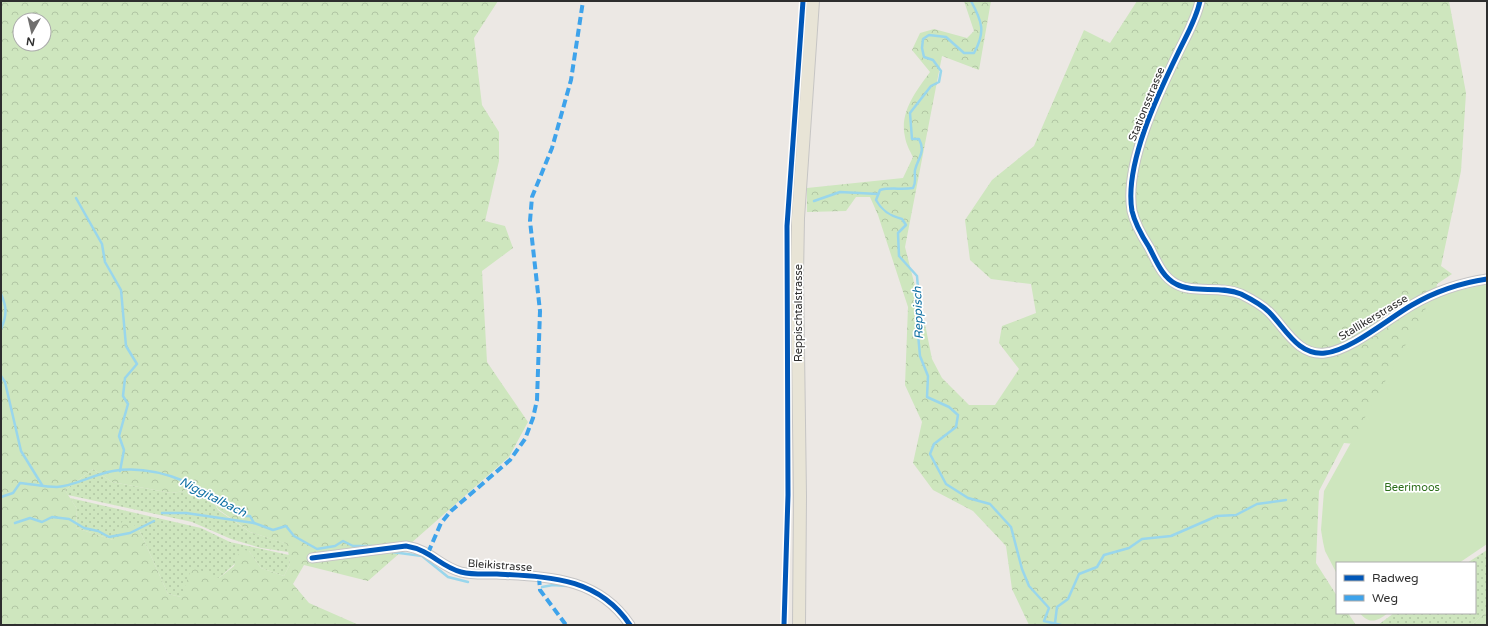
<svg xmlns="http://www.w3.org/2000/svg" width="1488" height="626" font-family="'Varela Round',sans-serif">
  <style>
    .grass { fill: url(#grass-dots) }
    .forest { fill: url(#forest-crowns); fill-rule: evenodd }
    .park { fill: #cee6be }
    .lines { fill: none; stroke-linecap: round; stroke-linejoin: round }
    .stream { stroke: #99d6ec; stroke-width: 2.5 }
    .minor-casing { stroke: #c5c4c5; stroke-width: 11 }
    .major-casing { stroke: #c6c5c4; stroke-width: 14 }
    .minor { stroke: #fcfcfb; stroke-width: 9 }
    .major { stroke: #e8e4d6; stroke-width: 12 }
    .quiet { stroke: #3ea3eb; stroke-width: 4; stroke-dasharray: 8 4; stroke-linecap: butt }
    .cycleway-casing { stroke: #fff; stroke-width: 8 }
    .cycleway { stroke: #0057b8; stroke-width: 5 }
    .labels { text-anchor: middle; stroke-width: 3.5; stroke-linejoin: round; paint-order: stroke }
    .street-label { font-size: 11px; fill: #2e2e2e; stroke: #fff }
    .park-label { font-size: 11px; fill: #2c6e1b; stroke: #fff }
    .water-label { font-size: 12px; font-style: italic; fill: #0d6fa3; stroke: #fff }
  </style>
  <defs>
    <pattern id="grass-dots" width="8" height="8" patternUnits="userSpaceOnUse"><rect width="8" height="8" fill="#cee6be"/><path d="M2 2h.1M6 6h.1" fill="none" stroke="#b1c6a4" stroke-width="1.8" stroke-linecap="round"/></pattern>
    <pattern id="forest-crowns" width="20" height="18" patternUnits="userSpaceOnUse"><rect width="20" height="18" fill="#cee6be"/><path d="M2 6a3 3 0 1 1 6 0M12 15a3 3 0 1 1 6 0" fill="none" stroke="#b1c6a4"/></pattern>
  </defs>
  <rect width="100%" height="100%" fill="#ece8e4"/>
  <g class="grass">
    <polygon points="93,469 112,482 171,493 206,488 218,510 250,532 288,544 288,552 261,548 231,539 192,522 68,495 65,490"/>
    <polygon points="70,498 201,528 230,542 289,555 290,564 284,576 261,568 249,551 219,578 181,597 168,594 138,527 113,540 76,528 77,509"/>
    <polygon points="1487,550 1487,610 1472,625 1378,625 1394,613 1475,613 1475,563 1467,563"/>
  </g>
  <g class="forest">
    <path d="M1 1H498L474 38 482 105 499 132V161L485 221 505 226 513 248 482 271 487 362 528 422 509 457 368 581 304 565 293 584 309 603 359 625H1ZM20 20H44V44H20ZM93 469 112 482 171 493 206 488 218 509 250 532 287 544 290 564 284 576 261 568 249 551 240 549 234 566 219 578 192 567 181 597 168 594 138 527 123 520 113 540 76 528 77 509 65 490Z"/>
    <path d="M964 1H991L979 70 942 56 905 247 926 329 932 359 942 378 969 405H995L1019 369 999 343 1002 326 1036 313 1031 284 991 279 970 260 965 220 992 180 1034 146 1084 30 1110 43 1137 1H1449L1466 93 1461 171 1441 266 1452 274 1437 284 1434 312 1445 452 1344 443 1319 491 1316 563 1337 596V613H1348L1356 625H1029L1012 589 1006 546 973 511 933 490 913 463 922 422 905 385 908 307 878 215 870 197H856L846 211 807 212V188L903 178 913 157C910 151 906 144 905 137 899 112 917 90 930 72L912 50 920 33 934 29 967 38 974 31Z"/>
    <polygon points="1487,610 1487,625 1472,625"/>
  </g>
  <g class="park">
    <polygon points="1487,284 1487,544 1459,563 1337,563 1337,574 1325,551 1323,542 1321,530 1324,491 1430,301 1448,293"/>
    <path d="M1360 613H1388C1378 621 1369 625 1360 613Z"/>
  </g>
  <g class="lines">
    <g class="stream">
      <path d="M971 1C982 21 986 32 974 53H964L946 37 929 35 923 39 922 48 924 57 933 60 941 71 939 82 931 86 910 113 912 139H919C926 152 918 158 915 170 914 177 917 181 913 188 902 190 890 187 880 190L876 200C882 211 890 216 902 219L906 225 898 233 899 256 917 276 920 313 918 334 920 356 928 376 927 397 949 407 958 415 956 427 934 444 930 454 946 484 968 498 990 504 1011 527 1022 569 1029 586 1049 608 1044 621 1061 625"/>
      <polyline points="76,198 102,244 105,262 121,290 126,346 137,364 125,378 123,396 128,404 119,436 124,450 120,471"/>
      <polyline points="814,201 840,192 878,194"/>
      <path d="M1 294C7 307 7 315 1 329"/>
      <polyline points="1,376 5,382 21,451 42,485"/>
      <path d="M1 497 13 493 20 483C32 484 45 487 57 487 75 486 94 474 113 471 161 463 208 490 246 516H250L254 523 273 530 286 526 294 536 317 549 335 546 343 541 353 546H372"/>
      <polyline points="162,513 186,513 254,523"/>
      <polyline points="15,523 30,518 42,522 52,517 69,519 84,528 98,531 109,537 130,533 154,521"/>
      <polyline points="392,552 422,556 448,577 468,582"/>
      <polyline points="542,587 553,585 567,586"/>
      <polyline points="1055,623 1057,607 1068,599 1079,574 1097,567 1104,555 1129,548 1142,539 1171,536 1217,516 1236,515 1257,504 1286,500"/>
    </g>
    <g class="minor-casing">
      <g id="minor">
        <path d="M1200 1C1196 20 1186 36 1178 53 1158 94 1124 165 1132 211 1135 224 1142 236 1149 247 1156 260 1162 277 1176 284 1194 294 1219 285 1241 294 1251 299 1261 304 1269 312 1286 329 1298 356 1325 353 1350 351 1389 318 1412 305 1436 291 1460 283 1487 279"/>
        <path d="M312 558 406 546C431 550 439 566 461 572 473 575 485 574 497 574 549 577 598 577 630 625"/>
      </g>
    </g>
    <g class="major-casing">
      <polyline id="major" points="799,625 800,496 797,276 798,218 813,1"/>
    </g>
    <use href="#minor" class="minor"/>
    <use href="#major" class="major"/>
    <g class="quiet">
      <polyline points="428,553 441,523 451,511 510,460 525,439 533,418 537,400 540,311 530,221 532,197 552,148 571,80 583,1"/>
      <polyline points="539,577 540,590 566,625"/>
    </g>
    <g class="cycleway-casing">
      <g id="cycleway">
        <path d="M1200 1C1196 20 1186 36 1178 53 1158 94 1124 165 1132 211 1135 224 1142 236 1149 247 1156 260 1162 277 1176 284 1194 294 1219 285 1241 294 1251 299 1261 304 1269 312 1286 329 1298 356 1325 353 1350 351 1389 318 1412 305 1436 291 1460 283 1487 279"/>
        <path d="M312 558 406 546C431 550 439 566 461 572 473 575 485 574 497 574 549 577 598 577 630 625"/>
        <polyline points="784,625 788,495 787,226 803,1"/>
      </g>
    </g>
    <use href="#cycleway" class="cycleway"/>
  </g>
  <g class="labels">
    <g class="street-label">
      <text transform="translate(1146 104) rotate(-68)" y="4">Stationsstrasse</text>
      <text transform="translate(798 313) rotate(-90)" y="4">Reppischtalstrasse</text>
      <text transform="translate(1373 317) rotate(-31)" y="4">Stallikerstrasse</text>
      <text transform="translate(500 565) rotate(4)" y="4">Bleikistrasse</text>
    </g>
    <g class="park-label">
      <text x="1412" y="491">Beerimoos</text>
    </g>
    <g class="water-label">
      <text transform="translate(918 313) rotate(-92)" y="4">Reppisch</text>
      <text transform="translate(213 497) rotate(27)" y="4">Niggitalbach</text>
    </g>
  </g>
  <rect width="1488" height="626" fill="none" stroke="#2e2e2e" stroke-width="4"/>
  <rect x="1336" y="562" width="140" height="52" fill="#ffffff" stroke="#ababab"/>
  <rect x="1344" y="575" width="20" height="6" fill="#0057b8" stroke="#ababab"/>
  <text x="1372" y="582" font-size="12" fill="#2e2e2e">Radweg</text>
  <rect x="1344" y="595" width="20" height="6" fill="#3ea3eb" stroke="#ababab"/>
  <text x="1372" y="602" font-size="12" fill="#2e2e2e">Weg</text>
  <g transform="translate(32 32) rotate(188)"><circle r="19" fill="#ffffff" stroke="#ababab"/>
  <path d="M0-3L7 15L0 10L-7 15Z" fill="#706f6e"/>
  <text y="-6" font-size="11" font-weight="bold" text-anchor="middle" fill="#2e2e2e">N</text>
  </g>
</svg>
